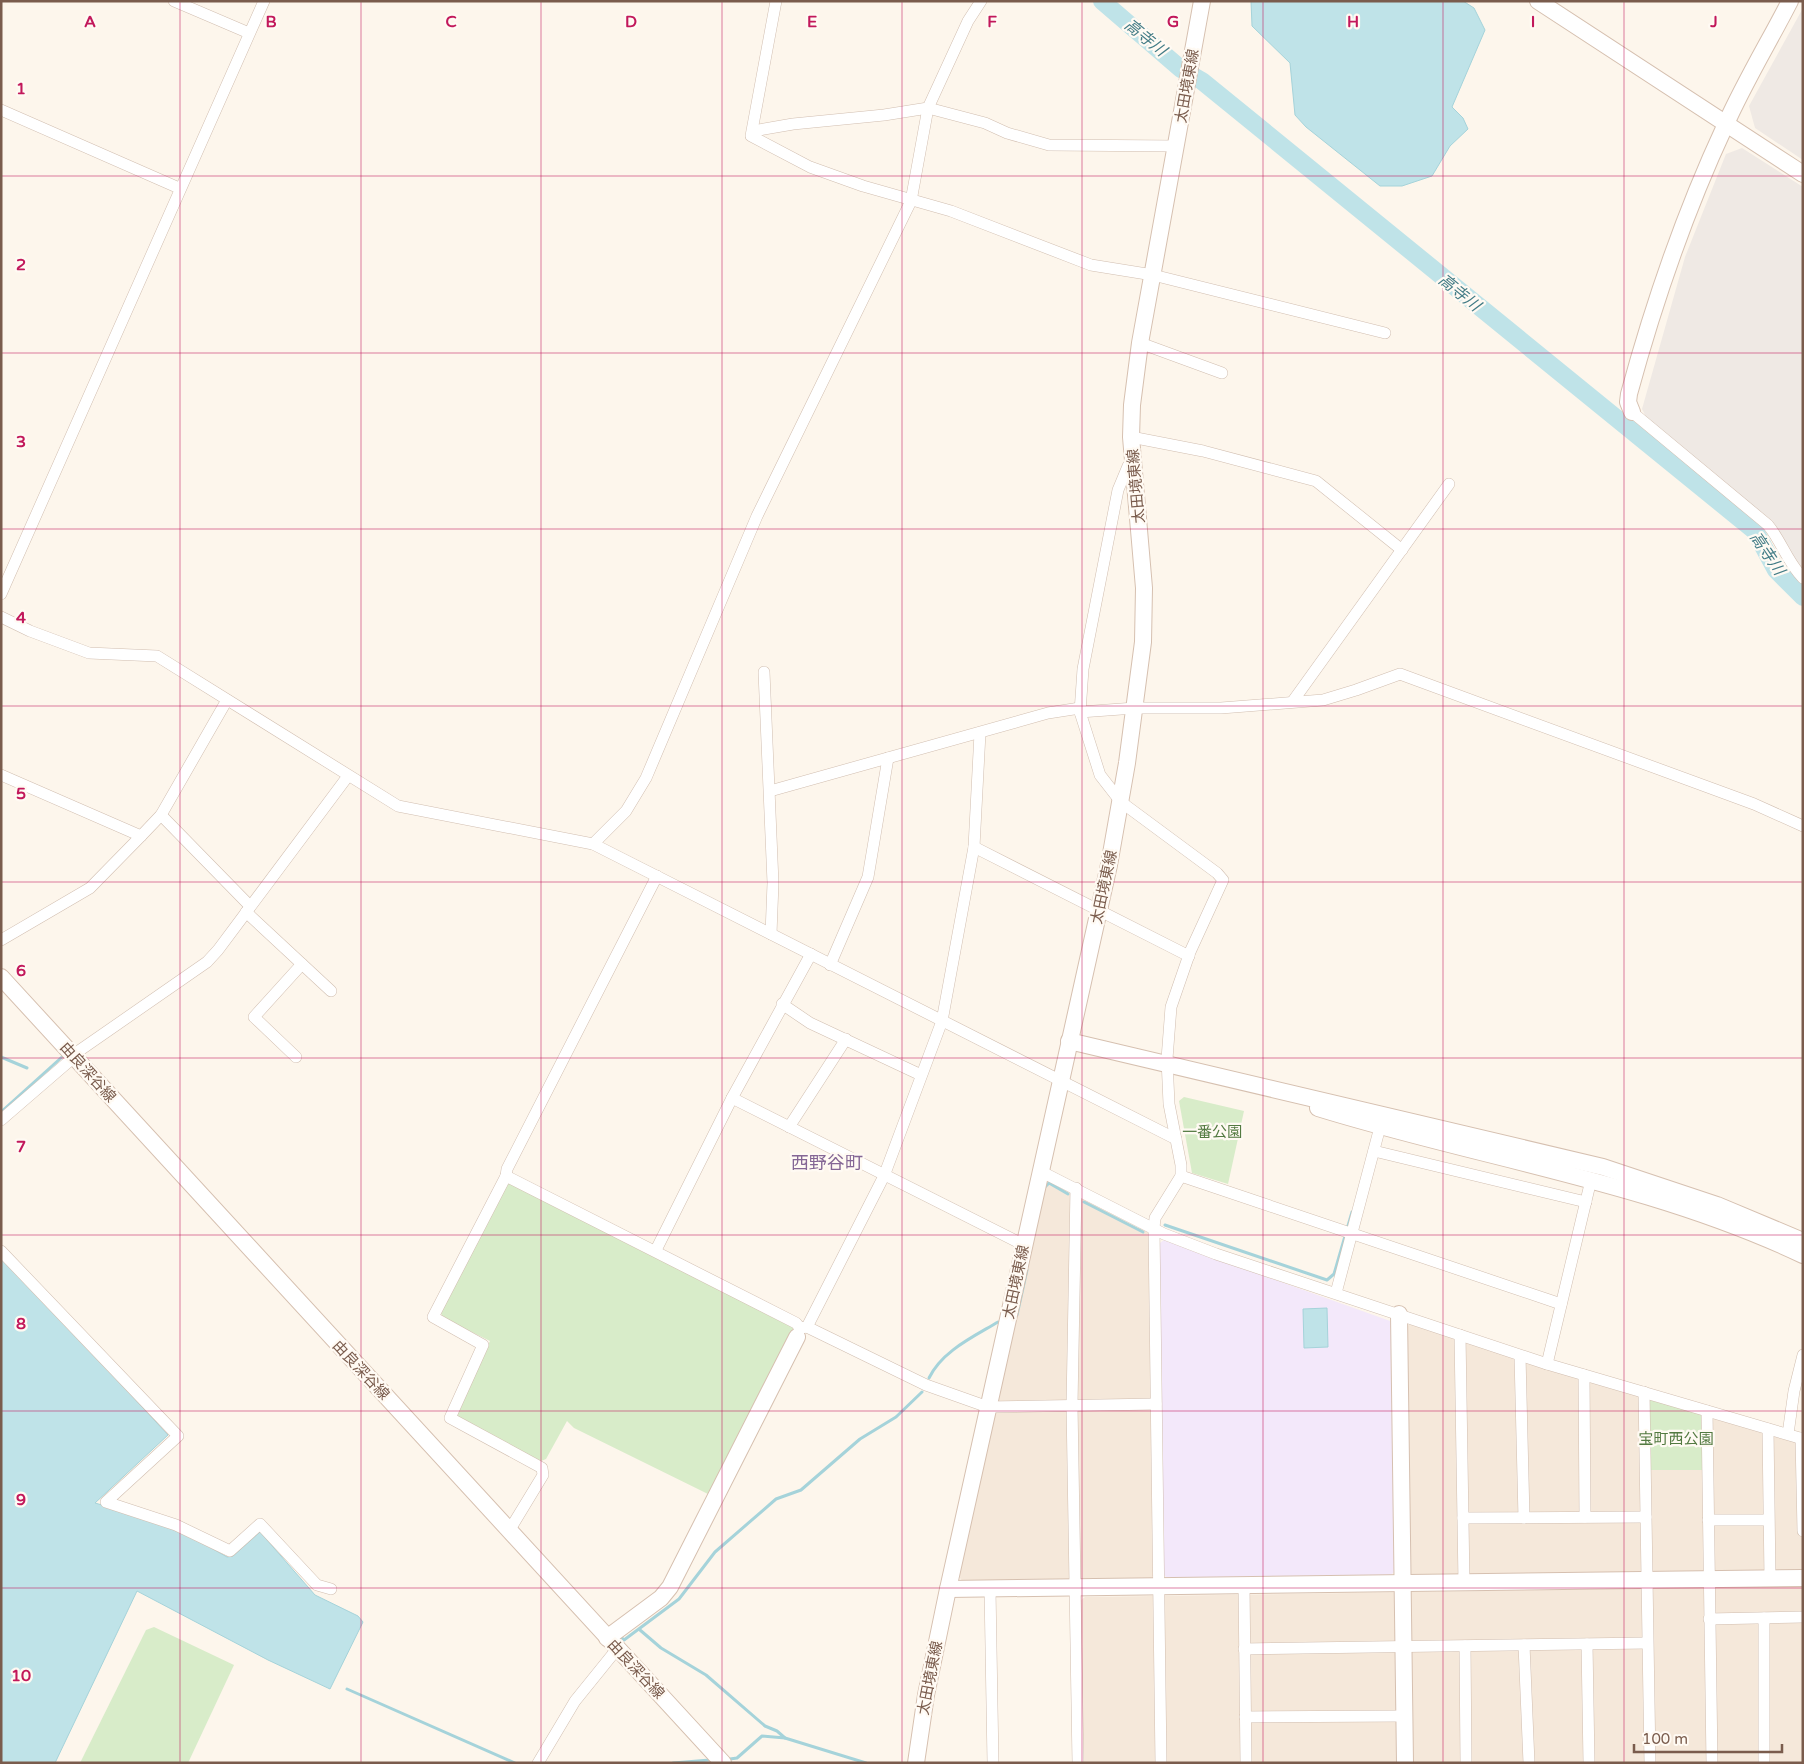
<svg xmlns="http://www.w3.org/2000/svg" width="1804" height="1764" font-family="'Varela Round','Noto Sans JP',sans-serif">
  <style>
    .residential { fill: #f5e8da }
    .industrial { fill: #efe9e4 }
    .education { fill: #f3e8fa }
    .green { fill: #d8ecc9 }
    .water { fill: #bfe3e8; stroke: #a5d3da }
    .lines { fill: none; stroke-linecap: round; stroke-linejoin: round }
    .stream { stroke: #a5d3da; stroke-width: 3 }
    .river { stroke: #bfe3e8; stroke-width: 18 }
    .street-casing { stroke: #d1beb0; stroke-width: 12 }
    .secondary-casing { stroke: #d6c0b0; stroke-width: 18 }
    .street { stroke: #fff; stroke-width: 11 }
    .secondary { stroke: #fff; stroke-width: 16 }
    .grid { fill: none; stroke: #c2185b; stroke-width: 1; stroke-opacity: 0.55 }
    .labels { text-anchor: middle; stroke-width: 4.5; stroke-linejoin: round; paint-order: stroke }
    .street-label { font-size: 15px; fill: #7a5c4d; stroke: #fffaf3 }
    .park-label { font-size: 15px; fill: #537a41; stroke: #fffaf3 }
    .water-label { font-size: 16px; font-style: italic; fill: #437c86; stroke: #fffaf3 }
    .quarter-label { font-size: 18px; fill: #846695; stroke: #fffaf3 }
    .grid-label { font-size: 16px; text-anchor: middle; font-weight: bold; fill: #c2185b; stroke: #fffaf3; stroke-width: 4.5; stroke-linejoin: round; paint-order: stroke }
  </style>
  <rect width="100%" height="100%" fill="#fdf6ec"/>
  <g class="residential">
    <polygon points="1051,1182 1138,1228 1144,1227 1149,1232 1153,1576 1148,1581 966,1585 959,1577 1044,1185"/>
    <polygon points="1410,1324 1803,1444 1803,1571 1414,1577 1407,1572 1404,1329"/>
    <polygon points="1803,1586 1803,1763 1081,1763 1080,1601 1085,1597"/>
  </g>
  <g class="industrial">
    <polygon points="1803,8 1803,160 1755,128 1749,106"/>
    <polygon points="1742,148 1803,187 1803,571 1794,562 1772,522 1646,417 1642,409 1685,257 1726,154"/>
  </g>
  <polygon class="education" points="1164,1240 1393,1322 1395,1571 1390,1576 1169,1580 1164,1575 1157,1245"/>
  <g class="green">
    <polygon points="1184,1097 1244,1111 1228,1184 1192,1173 1179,1101"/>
    <polygon points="511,1182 794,1328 708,1494 574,1428 567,1421 546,1459 541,1461 456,1417 455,1412 490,1341 443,1318 441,1313 507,1183"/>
    <polygon points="1644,1392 1707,1411 1707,1470 1645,1470"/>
    <polygon points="154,1627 234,1665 188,1763 80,1763 146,1630"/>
  </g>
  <g class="water">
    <polygon points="1251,1 1463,1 1474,8 1485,30 1452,107 1463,118 1468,129 1450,146 1432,176 1402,186 1380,186 1306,127 1295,115 1290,63 1252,26"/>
    <polygon points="1,1254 168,1435 95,1503 171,1525 227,1557 233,1556 260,1532 315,1595 358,1616 363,1622 330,1689 268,1660 137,1591 55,1763 1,1763"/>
    <polygon points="1327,1308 1328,1347 1304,1348 1303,1309"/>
  </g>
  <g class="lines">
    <g class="stream">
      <polyline points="1,1057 27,1068"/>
      <polyline points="1,1112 62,1057"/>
      <polyline points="1044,1188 1049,1183 1068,1194"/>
      <polyline points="1084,1202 1143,1232"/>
      <polyline points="1165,1225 1327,1280 1334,1274 1352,1212"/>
      <polyline points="1017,1315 1027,1270"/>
      <path d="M929 1378C942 1351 973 1337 998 1322"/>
      <polyline points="640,1630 661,1648 706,1675 765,1726 777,1731 785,1738"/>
      <polyline points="620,1636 624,1640 679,1599 715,1552 776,1499 801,1490 860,1439 896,1417 922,1392"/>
      <polyline points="347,1689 515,1763"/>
      <polyline points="730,1759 737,1758 762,1736 785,1738 866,1763"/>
      <polyline points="673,1763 710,1760"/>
    </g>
    <polyline class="river" points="1102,1 1181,69 1202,81 1755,531 1776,570 1803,597"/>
    <g class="street-casing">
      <g id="street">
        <polyline points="174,1 249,33"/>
        <polyline points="776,1 751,136 810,167 863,186 951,211 1091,265 1153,275 1385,333"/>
        <polyline points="1,110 179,188"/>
        <polyline points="753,131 793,124 884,115 928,108 985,123 1007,133 1049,145 1177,146"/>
        <polyline points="1140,343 1222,373"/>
        <path d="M1632 412 1768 525C1782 542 1787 562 1803 578"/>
        <polyline points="1131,437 1203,451 1316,481 1402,550"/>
        <polyline points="1134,461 1128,466 1118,490 1083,669 1080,712 1100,775 1121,802 1217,873 1223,880 1190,952 1171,1007 1167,1059 1169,1104 1181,1165 1181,1176 1155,1218 1154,1228 1161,1763"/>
        <polyline points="1,594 264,1"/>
        <polyline points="1,617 30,631 89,653 157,656 398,806 593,844 1176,1139"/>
        <polyline points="764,672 773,883 771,934"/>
        <polyline points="1293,701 1449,484"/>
        <polyline points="1080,712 1135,708 1221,708 1323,700 1356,690 1400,674 1754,804 1803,826"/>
        <polyline points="1,775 141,836"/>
        <polyline points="770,791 1048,713 1080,708"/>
        <polyline points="161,815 250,906"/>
        <polyline points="593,844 626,811 646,778 757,516 911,201 928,108 968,21 981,1"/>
        <polyline points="974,847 1189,956"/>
        <polyline points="246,912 331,991"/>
        <polyline points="1,940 90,888 141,836 161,815 227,700"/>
        <polyline points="830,965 868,877 888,758"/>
        <polyline points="782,1004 810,1023 921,1075"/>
        <polyline points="73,1055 207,962 218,950 348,776"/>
        <polyline points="296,1057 254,1017 302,964"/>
        <polyline points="732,1098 1024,1245"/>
        <polyline points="1,1120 74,1057"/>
        <polyline points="789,1127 846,1039"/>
        <polyline points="1374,1151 1586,1202"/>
        <polyline points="1040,1171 1164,1234 1216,1254 1547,1364 1803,1439"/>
        <polyline points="506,1176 507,1169 657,876"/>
        <polyline points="1181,1176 1561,1304"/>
        <polyline points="1076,1188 1072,1405 1078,1763"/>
        <polyline points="656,1250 732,1098 811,954"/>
        <polyline points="1,1251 178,1436 106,1502 176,1525 230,1551 260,1524 317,1585 331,1589"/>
        <polyline points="1336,1293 1380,1127"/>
        <polyline points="807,1327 926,1385 988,1407 1156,1404"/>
        <polyline points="800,1328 807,1327 884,1176 942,1021 974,847 980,733"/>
        <polyline points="1460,1335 1464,1583"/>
        <polyline points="1520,1356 1524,1518"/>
        <polyline points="1547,1364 1591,1180"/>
        <polyline points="1584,1375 1585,1517"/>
        <polyline points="1644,1392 1650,1763"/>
        <polyline points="1707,1411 1712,1763"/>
        <polyline points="1768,1429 1770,1579"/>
        <polyline points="1788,1434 1794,1391 1803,1355"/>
        <polyline points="1801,1438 1803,1531"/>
        <polyline points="1463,1518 1646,1517"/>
        <polyline points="1708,1520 1768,1520"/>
        <polyline points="509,1531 543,1475 542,1468 450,1418 483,1345 433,1317 506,1176 796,1323 800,1328 797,1337"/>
        <polyline points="1244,1585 1246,1763"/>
        <polyline points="990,1589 993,1763"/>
        <polyline points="1764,1618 1764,1763"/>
        <polyline points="1709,1619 1803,1617"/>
        <polyline points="1587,1644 1589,1763"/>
        <polyline points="1524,1645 1529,1763"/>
        <polyline points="1465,1646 1466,1763"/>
        <polyline points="1244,1649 1647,1643"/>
        <polyline points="1245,1717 1404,1716"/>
        <polyline points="538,1763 575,1701 617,1649"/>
      </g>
    </g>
    <g class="secondary-casing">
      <g id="secondary">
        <polyline points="1538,1 1803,174"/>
        <path d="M1632 412 1628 402 1629 394C1654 302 1685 212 1725 126 1744 83 1769 42 1790 1"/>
        <polyline points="1,977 723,1763"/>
        <polyline points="1069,1041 1603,1167 1717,1205 1803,1241"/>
        <path d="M1318 1108C1479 1158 1649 1182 1803 1255"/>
        <polyline points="1399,1314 1405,1763"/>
        <polyline points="948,1589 1803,1578"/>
        <polyline points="607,1638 661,1598 670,1587 797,1337"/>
        <polyline points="916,1763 926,1695 948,1589 1109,865 1127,763 1143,642 1144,588 1131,437 1132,405 1140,343 1202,1"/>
      </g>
    </g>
    <use href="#street" class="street"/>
    <use href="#secondary" class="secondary"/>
  </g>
  <path class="grid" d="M180 1V1763M361 1V1763M541 1V1763M722 1V1763M902 1V1763M1082 1V1763M1263 1V1763M1443 1V1763M1624 1V1763M1 176H1803M1 353H1803M1 529H1803M1 706H1803M1 882H1803M1 1058H1803M1 1235H1803M1 1411H1803M1 1588H1803"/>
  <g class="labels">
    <g class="street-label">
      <text transform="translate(1187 86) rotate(-80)" y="5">太田境東線</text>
      <text transform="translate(1136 486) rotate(-95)" y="5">太田境東線</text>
      <text transform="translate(1104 887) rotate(-78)" y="5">太田境東線</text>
      <text transform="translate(88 1072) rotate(48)" y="5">由良深谷線</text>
      <text transform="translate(1016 1282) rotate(-78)" y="5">太田境東線</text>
      <text transform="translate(361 1370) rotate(47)" y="5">由良深谷線</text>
      <text transform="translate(636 1669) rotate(47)" y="5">由良深谷線</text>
      <text transform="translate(930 1678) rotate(-79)" y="5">太田境東線</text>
    </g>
    <g class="park-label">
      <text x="1212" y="1137">一番公園</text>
      <text x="1676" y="1444">宝町西公園</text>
    </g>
    <g class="water-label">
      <text transform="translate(1146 37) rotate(39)" y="6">高寺川</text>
      <text transform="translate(1460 292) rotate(39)" y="6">高寺川</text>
      <text transform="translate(1768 553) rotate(56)" y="6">高寺川</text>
    </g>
    <g class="quarter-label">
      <text x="827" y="1169">西野谷町</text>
    </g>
  </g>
  <g class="grid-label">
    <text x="90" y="27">A</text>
    <text x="271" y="27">B</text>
    <text x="451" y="27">C</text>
    <text x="631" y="27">D</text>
    <text x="812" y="27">E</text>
    <text x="992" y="27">F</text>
    <text x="1173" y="27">G</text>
    <text x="1353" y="27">H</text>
    <text x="1533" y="27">I</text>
    <text x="1714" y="27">J</text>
    <text x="21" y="94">1</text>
    <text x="21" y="270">2</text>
    <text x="21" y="447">3</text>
    <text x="21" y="623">4</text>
    <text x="21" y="799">5</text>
    <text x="21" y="976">6</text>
    <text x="21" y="1152">7</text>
    <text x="21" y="1329">8</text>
    <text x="21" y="1505">9</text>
    <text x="21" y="1681">10</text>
  </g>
  <rect width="1804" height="1764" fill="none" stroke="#7a5c4d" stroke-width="5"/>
  <path d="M1634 1744v8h148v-8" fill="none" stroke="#7a5c4d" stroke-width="2.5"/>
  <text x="1642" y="1744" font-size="15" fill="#7a5c4d" stroke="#fffaf3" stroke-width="4" paint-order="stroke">100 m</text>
</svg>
